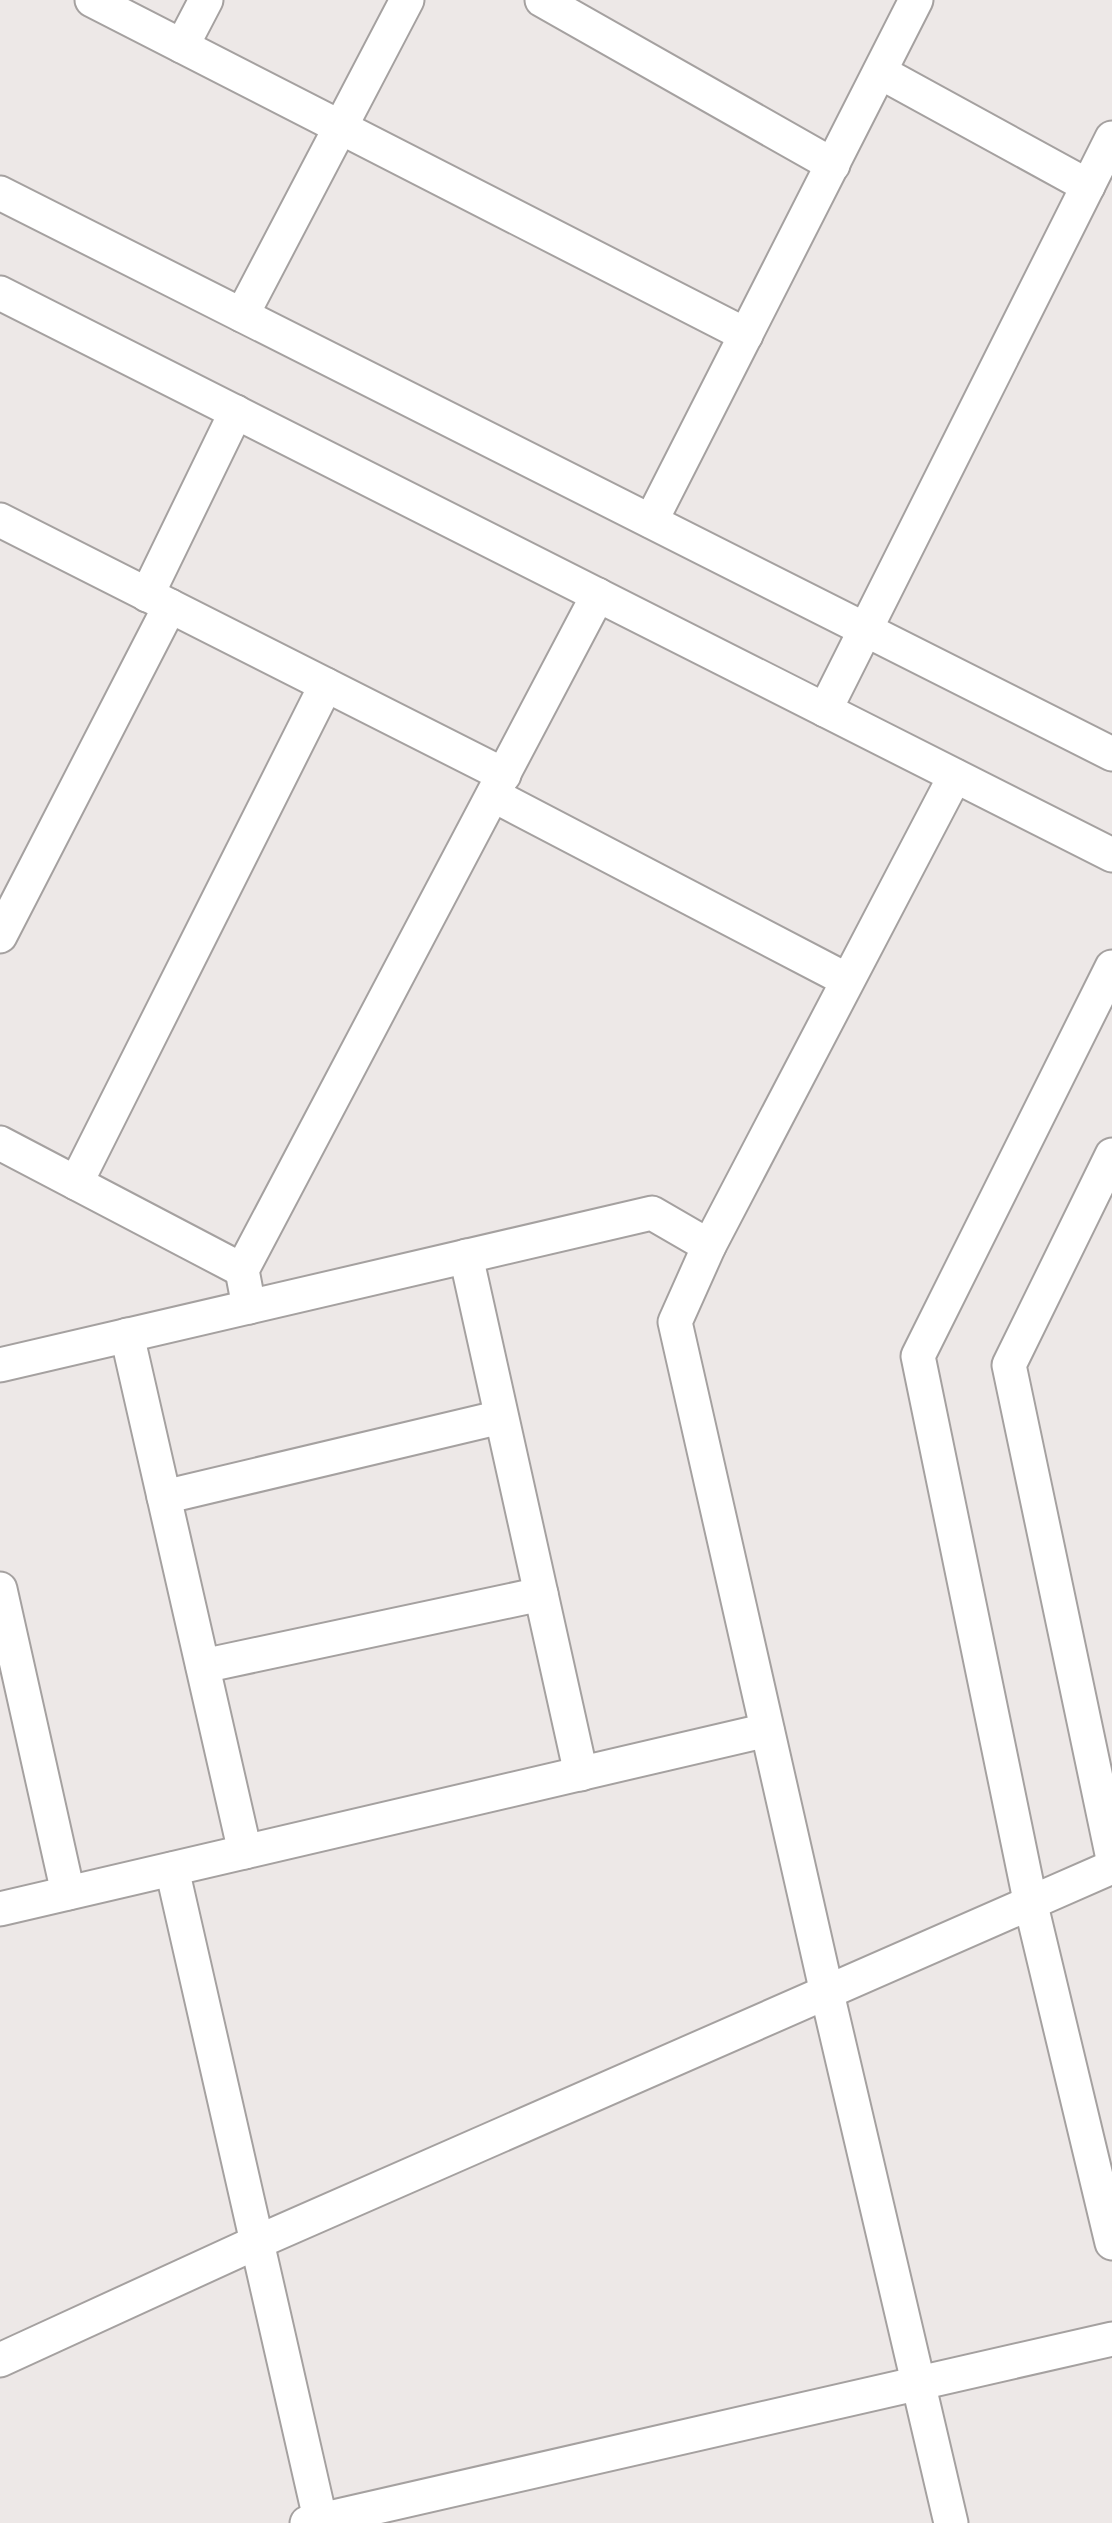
<svg xmlns="http://www.w3.org/2000/svg" width="1112" height="2523" font-family="Lato,sans-serif">
  <style>
    .lines { fill: none; stroke-linecap: round; stroke-linejoin: round }
    .street-casing { stroke: #a5a1a0; stroke-width: 37 }
    .street { stroke: #fff; stroke-width: 33 }
  </style>
  <rect width="100%" height="100%" fill="#ede8e7"/>
  <g class="lines">
    <g class="street-casing">
      <g id="street">
        <polyline points="92,0 746,335"/>
        <polyline points="542,0 833,165"/>
        <polyline points="182,46 206,0"/>
        <polyline points="880,72 1088,186"/>
        <polyline points="0,193 1112,754"/>
        <polyline points="0,293 1112,855"/>
        <polyline points="242,315 407,0"/>
        <polyline points="0,520 504,775"/>
        <polyline points="651,521 916,0"/>
        <polyline points="147,595 236,412"/>
        <polyline points="825,710 1112,138"/>
        <polyline points="493,795 847,980"/>
        <polyline points="0,936 170,606"/>
        <polyline points="1112,967 918,1356 1031,1905 1112,2243"/>
        <polyline points="0,1143 242,1270"/>
        <polyline points="1112,1155 1009,1365 1112,1854"/>
        <polyline points="76,1183 326,685"/>
        <polyline points="466,1256 581,1774"/>
        <polyline points="249,1307 242,1270 598,595"/>
        <polyline points="127,1335 245,1852"/>
        <polyline points="0,1365 652,1213 709,1246"/>
        <polyline points="164,1497 501,1417"/>
        <polyline points="0,1589 68,1893"/>
        <polyline points="203,1666 541,1594"/>
        <polyline points="172,1869 321,2523"/>
        <polyline points="0,1909 767,1730"/>
        <polyline points="0,2360 255,2243 1112,1867"/>
        <polyline points="307,2523 1112,2339"/>
        <polyline points="951,2523 827,1993 675,1322 709,1246 955,776"/>
      </g>
    </g>
    <use href="#street" class="street"/>
  </g>
</svg>
